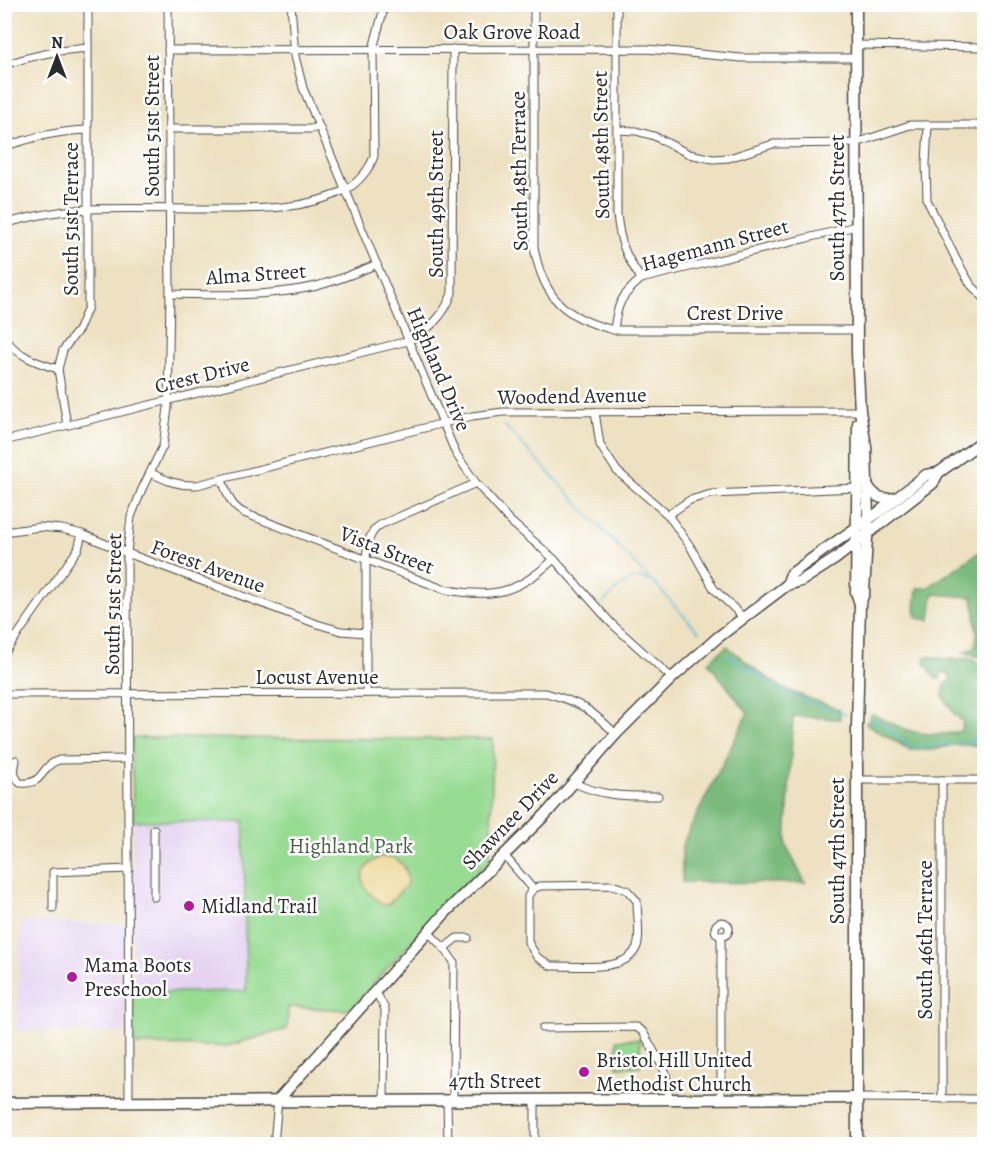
<svg xmlns="http://www.w3.org/2000/svg" width="989" height="1149" font-family="Alegreya,serif">
  <style>
    .built { fill: #e5d3f1 }
    .green { fill: #98db93; stroke: #62835f; stroke-width: 1.5 }
    .forest { fill: #7abb7d; stroke: #527354; stroke-width: 1.5 }
    .sand { fill: #eeda9e; stroke: #8c8264; stroke-width: 1.5 }
    .lines { fill: none; stroke-linecap: round; stroke-linejoin: round }
    .stream { stroke: #54b6d2; stroke-width: 1.5 }
    .street-casing { stroke: #484642; stroke-width: 9 }
    .secondary-casing { stroke: #484642; stroke-width: 13 }
    .street { stroke: #fff; stroke-width: 7 }
    .secondary { stroke: #fff; stroke-width: 10 }
    .poi-dot { fill: #b5179e; stroke: #fff; stroke-width: 2 }
    .labels { text-anchor: middle; stroke-width: 5; stroke-linejoin: round; paint-order: stroke }
    .street-label { font-size: 21px; fill: #2b2b2b; stroke: #fff }
    .park-label { font-size: 21px; fill: #4c604a; stroke: #fff }
    .poi-label { font-size: 21px; fill: #2b2b2b; stroke: #fff; text-anchor: start }
  </style>
  <rect width="100%" height="100%" fill="#fff"/>
  <filter id="ink" filterUnits="userSpaceOnUse"><feTurbulence type="fractalNoise" baseFrequency=".0167" numOctaves="2"/><feDisplacementMap in="SourceGraphic" scale="12" xChannelSelector="R" yChannelSelector="G"/><feConvolveMatrix kernelMatrix="1 2 1 2 8 2 1 2 1" color-interpolation-filters="sRGB"/></filter>
  <filter id="wash" filterUnits="userSpaceOnUse"><feTurbulence type="fractalNoise" baseFrequency=".008" numOctaves="4" result="noise"/><feDisplacementMap in="SourceGraphic" scale="24" xChannelSelector="R" yChannelSelector="G"/><feGaussianBlur stdDeviation="1.35" result="paint"/><feColorMatrix in="noise" values="0 0 0 0 0 0 0 0 0 0 0 0 0 0 0 0 0 1.4 0 .05"/><feComposite in="paint" operator="in"/></filter>
  <g filter="url(#wash)">
    <rect width="100%" height="100%" fill="#ede1c1"/>
    <g class="built">
      <polygon points="133,821 244,821 246,991 133,993"/>
      <polygon points="21,921 125,924 125,1033 16,1031"/>
    </g>
    <g class="green">
      <path d="M132 738 493 739 490 861C440 908 395 958 351 1010L288 1007 287 1029 227 1046 134 1045 133 993 246 991 244 822 133 821Z"/>
      <polygon points="640,1039 640,1066 617,1067 617,1040"/>
    </g>
    <g class="forest">
      <polygon points="984,549 984,654 983,658 964,652 975,648 977,635 973,597 933,594 930,620 917,618 915,609 917,588 927,588"/>
      <polygon points="727,646 761,674 784,689 840,710 840,719 793,716 786,845 805,883 682,882 682,845 748,713 708,662"/>
      <path d="M926 656C933 657 940 658 946 659 962 660 970 654 984 667L982 706 984 707V743L977 745H952L933 750H910L866 724 872 714C901 729 926 741 961 731L963 722 955 715 943 696 945 685 951 679 948 673 941 672 940 679 935 678 925 663Z"/>
    </g>
    <path class="sand" d="M381 857C400 857 408 865 407 884L389 904 383 905C378 900 368 894 365 887 357 873 370 861 381 857Z"/>
    <g class="lines">
      <g class="stream">
        <polyline points="504,425 652,582"/>
        <polyline points="654,583 699,632"/>
        <path d="M603 603C616 591 630 571 650 581"/>
        <path d="M728 655C765 679 801 704 845 714"/>
        <path d="M870 720C894 726 893 738 909 746 912 748 961 744 966 743 972 741 979 739 984 736"/>
      </g>
    </g>
  </g>
  <g filter="url(#ink)">
    <g class="lines">
      <g class="street-casing">
        <g id="street">
          <polyline points="291,4 295,56 303,88 456,454 476,483 510,521 554,559 611,623 672,678"/>
          <path d="M534 4V247C543 298 565 318 614 330H857"/>
          <path d="M617 4V214C620 243 625 255 641 279"/>
          <polyline points="856,45 984,47"/>
          <polyline points="168,50 647,49 741,58 856,58"/>
          <path d="M4 65C33 55 58 50 88 48"/>
          <polyline points="928,125 926,164 927,200 956,259 971,285 984,298"/>
          <polyline points="169,129 311,129 319,127"/>
          <polyline points="617,130 636,131 654,136 689,154 713,159 729,158 773,144 856,143 910,125 984,125"/>
          <path d="M4 147C32 137 58 131 88 130"/>
          <path d="M4 224C32 216 61 210 90 209 130 208 170 209 209 209 254 209 304 211 345 190 357 184 370 169 374 156L373 49 385 4"/>
          <path d="M170 294C217 295 265 297 312 287 334 282 356 273 377 264"/>
          <path d="M614 330C617 304 621 296 641 279L856 226"/>
          <path d="M4 338C18 356 37 363 58 369"/>
          <polyline points="595,412 600,445 617,471 668,515 690,546 714,589 744,618"/>
          <polyline points="67,425 58,369 63,350 79,329 88,307 88,4"/>
          <path d="M4 441 408 341C430 329 444 316 452 293L453 49"/>
          <path d="M151 473C167 481 179 486 197 485L472 416 503 412 860 411"/>
          <path d="M222 480C227 493 230 506 244 513L443 589C492 599 517 594 554 559"/>
          <polyline points="668,515 690,500 711,494 858,488"/>
          <polyline points="4,532 40,527 62,529 82,534 127,553 317,624 341,631 366,633"/>
          <polyline points="4,654 78,549 82,534"/>
          <path d="M366 693V560C367 546 368 533 380 525L476 483"/>
          <path d="M4 694 546 693C582 703 590 709 616 734"/>
          <path d="M16 760C14 770 13 775 20 783 46 785 39 766 59 760L128 759"/>
          <polyline points="857,780 984,780"/>
          <polyline points="942,780 942,1099"/>
          <path d="M574 783C605 797 625 796 658 796"/>
          <path d="M504 855 533 889 528 896V942L537 957 551 966C575 965 631 975 638 943 640 930 637 914 637 901L627 890 612 885 540 886 533 889"/>
          <polyline points="154,897 154,829"/>
          <polyline points="53,908 53,872 129,869"/>
          <circle cx="722" cy="929" r="7"/>
          <polyline points="428,932 444,948 454,962 453,1100"/>
          <polyline points="444,948 457,938 468,938"/>
          <polyline points="376,992 385,1009 384,1100"/>
          <polyline points="543,1028 636,1027 643,1032 666,1073 669,1100"/>
          <polyline points="857,1098 984,1099"/>
          <polyline points="447,1100 448,1144"/>
          <polyline points="721,1100 721,936"/>
          <polyline points="129,1103 127,553 131,517 142,489 163,446 168,408 170,294 168,4"/>
          <polyline points="274,1144 278,1100"/>
          <polyline points="535,1144 535,1101"/>
        </g>
      </g>
      <g class="secondary-casing">
        <g id="secondary">
          <polyline points="856,4 857,352 860,411 866,446 868,519 864,593 860,604 857,727 857,1144"/>
          <polyline points="858,423 856,592 860,604"/>
          <path d="M868 486C875 498 883 500 896 498"/>
          <polyline points="787,585 791,574 824,550 879,512 926,475 938,473 984,440"/>
          <polyline points="278,1100 447,911 546,814 616,734 672,678 717,638 787,585 801,581 835,559 933,483 938,473"/>
          <polyline points="4,1103 857,1098"/>
        </g>
      </g>
      <use href="#street" class="street"/>
      <use href="#secondary" class="secondary"/>
    </g>
  </g>
  <g class="poi-dot">
    <circle cx="189" cy="906" r="6"/>
    <circle cx="72" cy="977" r="6"/>
    <circle cx="584" cy="1072" r="6"/>
  </g>
  <g class="labels">
    <g class="street-label">
      <text x="512" y="39">Oak Grove Road</text>
      <text transform="translate(152 126) rotate(-90)" y="7">South 51st Street</text>
      <text transform="translate(601 145) rotate(-91)" y="7">South 48th Street</text>
      <text transform="translate(519 171) rotate(-91)" y="7">South 48th Terrace</text>
      <text transform="translate(436 204) rotate(-90)" y="7">South 49th Street</text>
      <text transform="translate(837 208) rotate(-90)" y="7">South 47th Street</text>
      <text transform="translate(71 219) rotate(-90)" y="7">South 51st Terrace</text>
      <text transform="translate(715 245) rotate(-15)" y="7">Hagemann Street</text>
      <text transform="translate(256 274) rotate(-4)" y="7">Alma Street</text>
      <text x="735" y="320">Crest Drive</text>
      <text transform="translate(439 369) rotate(67)" y="7">Highland Drive</text>
      <text transform="translate(202 375) rotate(-14)" y="7">Crest Drive</text>
      <text transform="translate(572 396) rotate(-1)" y="7">Woodend Avenue</text>
      <text transform="translate(387 550) rotate(21)" y="7">Vista Street</text>
      <text transform="translate(208 566) rotate(20)" y="7">Forest Avenue</text>
      <text transform="translate(113 604) rotate(-89)" y="7">South 51st Street</text>
      <text x="317" y="684">Locust Avenue</text>
      <text transform="translate(510 820) rotate(-46)" y="7">Shawnee Drive</text>
      <text transform="translate(837 851) rotate(-90)" y="7">South 47th Street</text>
      <text transform="translate(925 940) rotate(-90)" y="7">South 46th Terrace</text>
      <text x="495" y="1088">47th Street</text>
    </g>
    <g class="park-label">
      <text x="351" y="853">Highland Park</text>
    </g>
    <g class="poi-label">
      <text x="201" y="913">Midland Trail</text>
      <text x="84" y="972">Mama Boots<tspan x="84" dy="24">Preschool</tspan></text>
      <text x="596" y="1067">Bristol Hill United<tspan x="596" dy="24">Methodist Church</tspan></text>
    </g>
  </g>
  <rect width="989" height="1149" fill="none" stroke="#fff" stroke-width="24"/>
  <g transform="translate(57 57)" stroke="#ffffff" stroke-width="4.5" paint-order="stroke">
  <path d="M0-4.5L10 22L0 15L-10 22Z" fill="#2b2b2b"/>
  <text y="-9" font-size="16" font-weight="bold" text-anchor="middle" fill="#2b2b2b">N</text>
  </g>
</svg>
